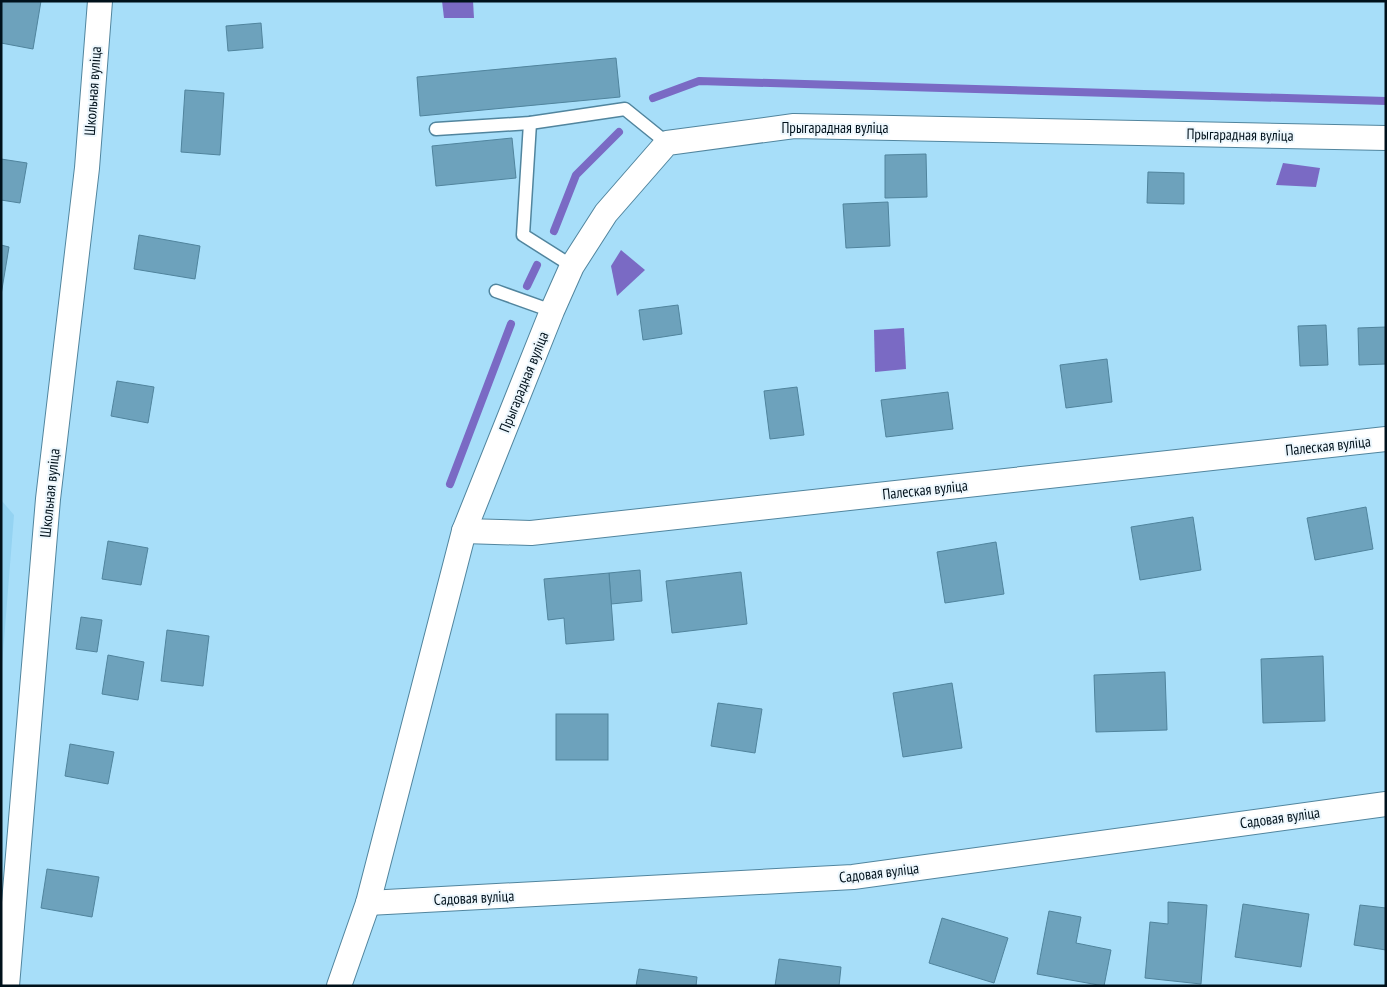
<svg xmlns="http://www.w3.org/2000/svg" width="1387" height="987" font-family="'PT Sans Narrow',sans-serif">
  <style>
    .built { fill: #94d3f2 }
    .water { fill: #7a6ac4 }
    .lines { fill: none; stroke-linecap: round; stroke-linejoin: round }
    .stream { stroke: #7a6ac4; stroke-width: 8 }
    .building { fill: #6da2bc; stroke: #50849d }
    .service-casing { stroke: #51859e; stroke-width: 15 }
    .minor-casing { stroke: #51859e; stroke-width: 26 }
    .service { stroke: #fff; stroke-width: 12 }
    .minor { stroke: #fff; stroke-width: 24 }
    .labels { text-anchor: middle; stroke-width: 4; stroke-linejoin: round; paint-order: stroke }
    .street-label { font-size: 15px; fill: #00111b; stroke: #edf7fd }
  </style>
  <rect width="100%" height="100%" fill="#a7def9"/>
  <polygon class="built" points="1,500 14,515 1,678"/>
  <g class="water">
    <polygon points="442,1 473,1 474,18 444,18"/>
    <polygon points="1283,163 1320,168 1316,187 1276,185"/>
    <polygon points="621,250 645,270 617,296 611,266"/>
    <polygon points="904,328 906,369 875,372 874,330"/>
  </g>
  <g class="lines">
    <g class="stream">
      <polyline points="653,98 699,81 1386,101"/>
      <polyline points="554,231 576,175 619,132"/>
      <polyline points="527,286 537,265"/>
      <polyline points="450,484 511,324"/>
    </g>
  </g>
  <g class="building">
    <polygon points="1,1 41,1 33,49 1,43"/>
    <polygon points="261,23 263,48 228,51 226,26"/>
    <polygon points="616,58 620,97 420,116 417,77"/>
    <polygon points="185,90 224,93 220,155 181,152"/>
    <polygon points="512,138 516,178 436,186 432,146"/>
    <polygon points="926,154 927,197 885,198 885,155"/>
    <polygon points="1,159 27,163 20,203 1,200"/>
    <polygon points="1148,172 1184,173 1184,204 1147,203"/>
    <polygon points="888,202 890,246 846,248 843,204"/>
    <polygon points="139,235 200,246 195,279 134,269"/>
    <polygon points="1,245 9,247 1,295"/>
    <polygon points="678,305 682,334 643,340 639,310"/>
    <polygon points="1326,325 1328,365 1300,366 1298,326"/>
    <polygon points="1386,327 1386,364 1359,365 1358,328"/>
    <polygon points="1107,359 1112,402 1066,408 1060,365"/>
    <polygon points="117,381 154,387 148,423 111,416"/>
    <polygon points="797,387 804,435 770,439 764,391"/>
    <polygon points="948,392 953,429 886,437 881,400"/>
    <polygon points="1366,507 1373,549 1315,560 1307,518"/>
    <polygon points="1193,517 1201,570 1140,580 1131,527"/>
    <polygon points="108,541 148,548 141,585 102,579"/>
    <polygon points="996,542 1004,594 945,603 937,552"/>
    <polygon points="640,570 642,601 611,604 609,573"/>
    <polygon points="741,572 747,624 672,633 666,581"/>
    <polygon points="609,573 614,640 566,644 564,618 548,620 544,579"/>
    <polygon points="81,617 102,620 97,652 76,649"/>
    <polygon points="167,630 209,636 203,686 161,681"/>
    <polygon points="108,655 144,662 138,700 102,694"/>
    <polygon points="1323,656 1325,721 1263,723 1261,659"/>
    <polygon points="1165,672 1167,730 1096,732 1094,675"/>
    <polygon points="952,683 962,748 903,757 893,693"/>
    <polygon points="718,703 762,709 755,753 711,746"/>
    <rect x="556" y="714" width="52" height="46"/>
    <polygon points="70,744 114,752 108,784 65,776"/>
    <polygon points="47,869 99,877 92,917 41,908"/>
    <polygon points="1168,902 1207,905 1201,984 1145,978 1150,922 1168,924"/>
    <polygon points="1243,904 1309,914 1301,967 1235,957"/>
    <polygon points="1360,905 1386,908 1386,950 1354,945"/>
    <polygon points="1049,911 1081,917 1076,943 1111,950 1104,986 1037,974"/>
    <polygon points="942,918 1008,938 994,983 929,963"/>
    <polygon points="779,959 841,967 839,986 775,986"/>
    <polygon points="639,969 697,977 696,986 636,986"/>
  </g>
  <g class="lines">
    <g class="service-casing">
      <g id="service">
        <polyline points="530,123 523,235 572,266"/>
        <polyline points="436,129 530,123 625,109 667,143"/>
        <polyline points="496,291 552,311"/>
      </g>
    </g>
    <g class="minor-casing">
      <g id="minor">
        <polyline points="464,531 531,533 1386,439"/>
        <polyline points="368,903 853,877 1386,804"/>
        <polyline points="7,986 48,499 87,168 100,1"/>
        <polyline points="339,986 368,903 464,531 552,311 572,266 606,213 667,143 794,126 1386,138"/>
      </g>
    </g>
    <use href="#service" class="service"/>
    <use href="#minor" class="minor"/>
  </g>
  <g class="labels">
    <g class="street-label">
      <text transform="translate(93 91) rotate(-86)" y="5">Школьная вуліца</text>
      <text x="835" y="133">Прыгарадная вуліца</text>
      <text transform="translate(1240 135) rotate(1)" y="5">Прыгарадная вуліца</text>
      <text transform="translate(524 382) rotate(-68)" y="5">Прыгарадная вуліца</text>
      <text transform="translate(1328 446) rotate(-6)" y="5">Палеская вуліца</text>
      <text transform="translate(925 490) rotate(-6)" y="5">Палеская вуліца</text>
      <text transform="translate(50 493) rotate(-84)" y="5">Школьная вуліца</text>
      <text transform="translate(1280 818) rotate(-8)" y="5">Садовая вуліца</text>
      <text transform="translate(879 873) rotate(-7)" y="5">Садовая вуліца</text>
      <text transform="translate(474 898) rotate(-3)" y="5">Садовая вуліца</text>
    </g>
  </g>
  <rect width="1387" height="987" fill="none" stroke="#00111b" stroke-width="5"/>
</svg>
